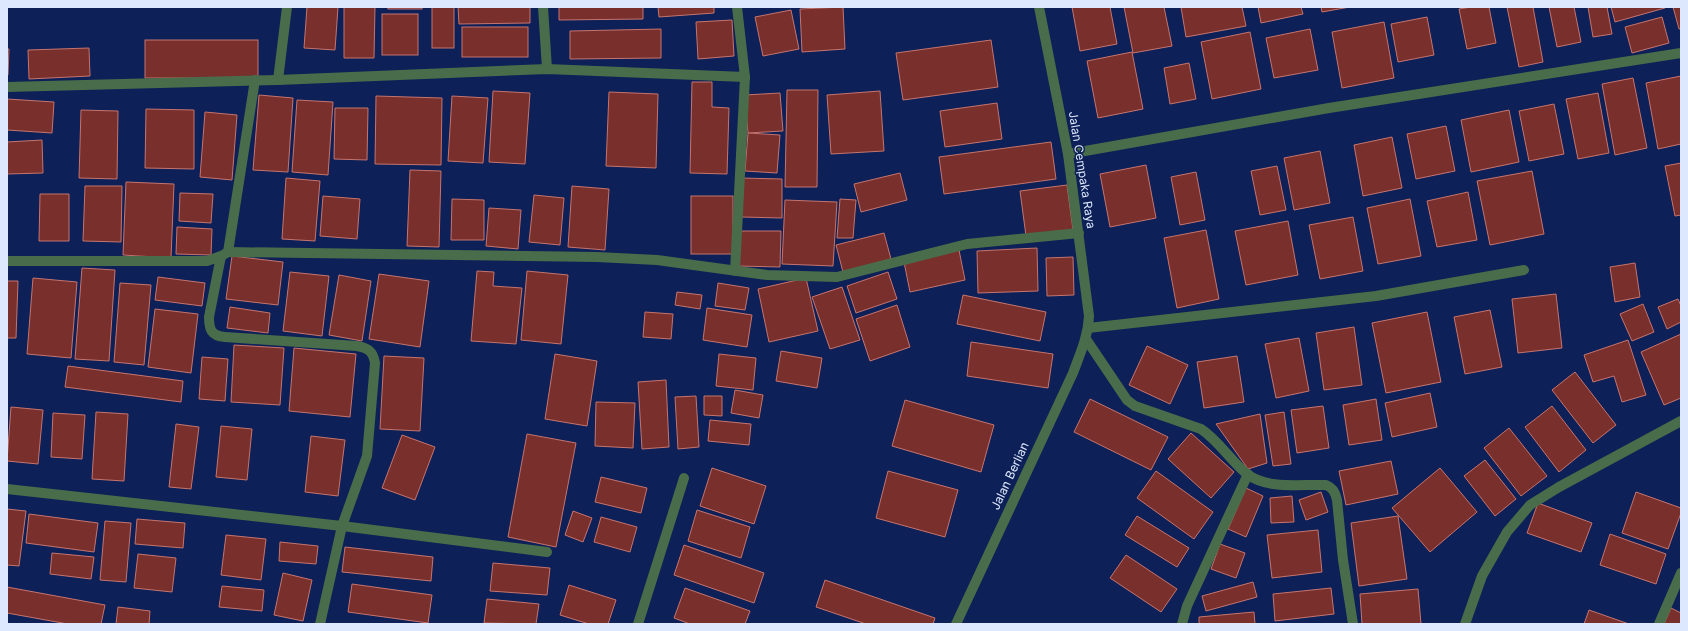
<svg xmlns="http://www.w3.org/2000/svg" width="1688" height="631" font-family="Inter,sans-serif">
  <style>
    .building { fill: #79302d; stroke: #c5746e }
    .lines { fill: none; stroke-linecap: round; stroke-linejoin: round }
    .minor { stroke: #496c4a; stroke-width: 10 }
    .labels { text-anchor: middle; stroke-width: 3; stroke-linejoin: round; paint-order: stroke }
    .street-label { font-size: 12px; fill: #dde7fd; stroke: #0d2057 }
  </style>
  <rect width="100%" height="100%" fill="#0d2057"/>
  <g class="building">
    <polygon points="307,7 338,7 335,50 304,48"/>
    <polygon points="344,7 375,7 374,58 344,58"/>
    <rect x="388" y="7" width="34" height="2"/>
    <rect x="432" y="7" width="22" height="41"/>
    <polygon points="458,7 530,7 530,23 459,24"/>
    <polygon points="559,7 643,7 643,19 559,20"/>
    <polygon points="658,7 714,7 714,13 659,17"/>
    <polygon points="843,7 845,49 802,52 800,9"/>
    <polygon points="1072,7 1110,7 1117,44 1080,51"/>
    <polygon points="1124,7 1164,7 1172,46 1133,53"/>
    <polygon points="1181,7 1242,7 1246,26 1186,37"/>
    <polygon points="1258,7 1301,7 1303,14 1261,23"/>
    <polygon points="1321,7 1350,7 1322,12"/>
    <polygon points="1471,7 1489,7 1496,43 1467,49 1459,9"/>
    <polygon points="1507,7 1533,7 1543,62 1519,67"/>
    <polygon points="1549,7 1574,7 1581,42 1557,47"/>
    <polygon points="1588,7 1607,7 1612,34 1593,37"/>
    <polygon points="1611,7 1665,7 1665,8 1615,22"/>
    <polygon points="1673,7 1681,7 1681,29 1679,29"/>
    <polygon points="791,10 799,49 763,56 755,17"/>
    <rect x="382" y="14" width="36" height="41"/>
    <polygon points="1427,17 1434,55 1398,62 1391,24"/>
    <polygon points="1662,17 1669,43 1632,53 1625,27"/>
    <polygon points="732,20 734,56 698,59 696,22"/>
    <polygon points="1384,22 1394,78 1342,88 1332,32"/>
    <rect x="462" y="27" width="66" height="30"/>
    <polygon points="661,29 661,58 570,59 570,31"/>
    <polygon points="1310,29 1318,70 1274,78 1266,38"/>
    <polygon points="1250,32 1261,89 1212,99 1201,42"/>
    <rect x="145" y="40" width="113" height="38"/>
    <polygon points="991,40 998,87 903,100 896,53"/>
    <polygon points="89,48 90,76 29,79 28,50"/>
    <polygon points="7,49 9,49 8,75 7,75"/>
    <polygon points="1132,52 1143,109 1098,118 1087,61"/>
    <polygon points="1189,63 1196,99 1170,104 1164,68"/>
    <polygon points="1681,76 1681,144 1658,149 1646,83"/>
    <polygon points="1633,78 1647,148 1615,155 1602,84"/>
    <polygon points="692,82 712,82 712,107 729,108 727,174 690,173"/>
    <polygon points="787,90 818,90 817,187 785,187"/>
    <polygon points="493,91 530,93 525,164 489,162"/>
    <polygon points="880,91 884,151 831,154 827,95"/>
    <polygon points="609,92 658,94 656,168 606,166"/>
    <polygon points="780,93 783,131 748,133 745,95"/>
    <polygon points="1598,93 1609,153 1578,159 1566,99"/>
    <polygon points="259,95 293,98 288,172 253,170"/>
    <polygon points="376,96 442,98 441,165 375,164"/>
    <polygon points="452,96 488,98 483,163 448,161"/>
    <polygon points="7,99 54,102 52,133 7,130"/>
    <polygon points="297,100 333,102 328,175 292,172"/>
    <polygon points="997,103 1002,139 945,147 940,111"/>
    <polygon points="1554,104 1564,154 1529,161 1519,111"/>
    <polygon points="335,108 368,108 367,160 334,159"/>
    <polygon points="146,109 194,110 194,169 145,168"/>
    <polygon points="81,110 118,111 117,179 79,178"/>
    <polygon points="1509,110 1519,162 1471,172 1461,120"/>
    <polygon points="205,112 237,115 232,180 200,177"/>
    <polygon points="1446,126 1455,171 1416,179 1407,134"/>
    <polygon points="748,133 780,135 777,173 745,171"/>
    <polygon points="1392,137 1402,188 1363,196 1354,145"/>
    <polygon points="42,140 43,173 7,174 7,142"/>
    <polygon points="1051,142 1056,179 944,194 939,157"/>
    <polygon points="1320,151 1330,203 1294,210 1284,158"/>
    <polygon points="1681,163 1681,215 1675,216 1665,166"/>
    <polygon points="1146,165 1156,218 1110,227 1100,174"/>
    <polygon points="1277,166 1286,210 1260,215 1251,171"/>
    <polygon points="410,170 441,171 439,247 407,246"/>
    <polygon points="1532,171 1544,234 1490,245 1477,181"/>
    <polygon points="1196,172 1205,220 1180,225 1171,177"/>
    <polygon points="900,173 907,200 861,212 854,184"/>
    <polygon points="286,178 320,181 315,241 282,239"/>
    <polygon points="741,178 782,179 782,218 741,217"/>
    <polygon points="126,182 174,184 171,258 123,255"/>
    <polygon points="1067,185 1073,230 1026,236 1020,191"/>
    <polygon points="85,186 122,186 121,242 83,241"/>
    <polygon points="572,186 609,189 605,250 568,247"/>
    <polygon points="1468,192 1477,240 1437,247 1427,201"/>
    <polygon points="180,193 213,194 211,223 179,221"/>
    <polygon points="40,194 69,194 69,241 39,241"/>
    <polygon points="534,195 564,198 560,245 529,242"/>
    <polygon points="323,196 360,199 357,239 320,236"/>
    <rect x="691" y="196" width="42" height="58"/>
    <polygon points="452,199 484,200 484,240 451,240"/>
    <polygon points="840,199 856,200 853,238 837,238"/>
    <polygon points="1410,199 1421,256 1378,264 1367,208"/>
    <polygon points="785,200 837,202 833,266 782,264"/>
    <polygon points="489,208 521,210 518,249 486,246"/>
    <polygon points="1353,217 1363,271 1320,279 1309,225"/>
    <polygon points="1288,221 1298,275 1246,285 1235,231"/>
    <polygon points="177,227 212,229 211,255 176,254"/>
    <polygon points="1206,230 1219,299 1177,308 1164,238"/>
    <polygon points="739,231 781,231 780,267 738,266"/>
    <polygon points="884,233 891,259 843,272 836,245"/>
    <polygon points="1037,248 1038,291 978,293 977,251"/>
    <polygon points="959,250 965,280 910,292 904,262"/>
    <polygon points="232,256 283,262 278,305 226,299"/>
    <polygon points="1073,257 1074,295 1047,296 1046,258"/>
    <polygon points="1635,263 1640,297 1615,302 1610,267"/>
    <polygon points="82,268 115,270 109,361 75,359"/>
    <polygon points="477,271 494,272 493,286 522,288 516,344 471,341"/>
    <polygon points="527,271 568,275 561,344 521,340"/>
    <polygon points="290,272 329,276 322,336 283,331"/>
    <polygon points="888,272 897,299 856,313 847,286"/>
    <polygon points="379,274 429,281 420,347 369,339"/>
    <polygon points="339,275 371,281 362,341 329,335"/>
    <polygon points="158,277 205,283 202,306 155,300"/>
    <polygon points="33,278 77,282 71,358 27,354"/>
    <polygon points="806,278 818,331 769,342 758,289"/>
    <polygon points="7,281 18,281 16,338 7,338"/>
    <polygon points="120,283 151,285 144,365 114,362"/>
    <polygon points="718,283 749,288 745,310 715,306"/>
    <polygon points="842,287 860,340 830,349 812,297"/>
    <polygon points="677,292 702,295 700,309 675,305"/>
    <polygon points="1556,294 1562,348 1518,353 1512,299"/>
    <polygon points="963,295 1046,312 1040,341 957,324"/>
    <polygon points="1678,299 1681,306 1681,322 1667,329 1658,307"/>
    <polygon points="1643,304 1654,332 1632,341 1620,314"/>
    <polygon points="897,305 910,347 870,361 856,319"/>
    <polygon points="230,307 270,313 268,333 227,328"/>
    <polygon points="707,308 752,315 747,347 703,340"/>
    <polygon points="155,309 198,314 191,373 148,367"/>
    <polygon points="1490,310 1502,367 1465,374 1454,317"/>
    <polygon points="645,312 673,314 671,339 643,337"/>
    <polygon points="1427,312 1441,382 1386,393 1372,323"/>
    <polygon points="1354,327 1362,385 1324,390 1316,333"/>
    <polygon points="1681,334 1681,398 1664,405 1641,352"/>
    <polygon points="1299,338 1309,391 1276,398 1265,344"/>
    <polygon points="1628,340 1646,395 1622,402 1614,376 1593,382 1584,355"/>
    <polygon points="971,342 1053,354 1048,388 967,376"/>
    <polygon points="234,345 284,348 280,405 231,402"/>
    <polygon points="1147,346 1188,365 1170,404 1129,385"/>
    <polygon points="294,348 356,354 350,417 289,411"/>
    <polygon points="781,351 822,358 817,388 776,381"/>
    <polygon points="555,354 597,361 587,426 545,419"/>
    <polygon points="719,354 756,358 753,390 716,386"/>
    <polygon points="384,356 424,358 420,431 380,429"/>
    <polygon points="1237,356 1244,402 1204,408 1197,362"/>
    <polygon points="202,357 228,359 225,401 199,399"/>
    <polygon points="68,366 183,381 181,402 65,387"/>
    <polygon points="1575,372 1616,425 1593,443 1552,390"/>
    <polygon points="666,380 669,447 642,449 638,382"/>
    <polygon points="735,390 763,395 759,418 731,413"/>
    <polygon points="1430,393 1437,427 1392,437 1385,403"/>
    <polygon points="696,396 699,447 678,449 675,397"/>
    <polygon points="704,396 722,396 722,416 704,415"/>
    <polygon points="1090,399 1168,437 1151,470 1074,432"/>
    <polygon points="1376,399 1382,440 1349,445 1343,405"/>
    <polygon points="905,400 994,425 981,472 892,446"/>
    <polygon points="596,402 635,403 633,448 595,446"/>
    <polygon points="1323,406 1329,448 1297,453 1291,410"/>
    <polygon points="1552,406 1586,450 1559,472 1525,427"/>
    <polygon points="11,407 43,410 38,464 7,461"/>
    <polygon points="96,412 128,414 124,481 92,479"/>
    <polygon points="1284,412 1291,464 1273,466 1265,415"/>
    <polygon points="53,413 85,415 82,459 51,457"/>
    <polygon points="1260,414 1267,463 1248,469 1216,424"/>
    <polygon points="710,420 751,424 749,445 708,441"/>
    <polygon points="176,424 199,427 191,489 169,487"/>
    <polygon points="221,426 252,429 247,480 216,477"/>
    <polygon points="1509,428 1547,476 1521,496 1484,448"/>
    <polygon points="1191,433 1234,472 1211,498 1168,459"/>
    <polygon points="527,434 576,443 556,547 508,537"/>
    <polygon points="402,435 435,447 415,500 382,488"/>
    <polygon points="311,436 345,440 338,496 305,492"/>
    <polygon points="1485,460 1516,499 1495,516 1464,476"/>
    <polygon points="1391,461 1398,494 1346,505 1339,471"/>
    <polygon points="712,468 766,486 754,524 700,506"/>
    <polygon points="1440,468 1477,512 1430,552 1392,508"/>
    <polygon points="888,471 958,490 945,537 876,518"/>
    <polygon points="1156,471 1213,512 1194,539 1137,498"/>
    <polygon points="601,477 647,488 641,513 595,502"/>
    <polygon points="1246,488 1263,496 1246,537 1228,529"/>
    <polygon points="1321,492 1328,512 1306,520 1299,500"/>
    <polygon points="1636,492 1681,508 1681,513 1668,549 1622,533"/>
    <polygon points="1292,496 1294,522 1271,523 1270,498"/>
    <polygon points="1538,503 1592,523 1581,552 1527,533"/>
    <polygon points="7,509 26,511 19,566 7,565"/>
    <polygon points="697,510 750,527 741,558 688,541"/>
    <polygon points="573,511 592,518 583,542 565,535"/>
    <polygon points="29,514 98,523 94,552 26,543"/>
    <polygon points="1137,516 1189,548 1177,567 1125,535"/>
    <polygon points="1398,516 1407,579 1359,586 1351,523"/>
    <polygon points="601,517 637,527 630,552 594,542"/>
    <polygon points="137,519 185,523 183,548 135,544"/>
    <polygon points="105,521 131,523 126,582 100,580"/>
    <polygon points="1318,530 1322,572 1272,578 1267,535"/>
    <polygon points="1610,534 1666,554 1656,584 1600,565"/>
    <polygon points="226,535 266,539 261,580 221,575"/>
    <polygon points="280,542 318,546 316,564 279,561"/>
    <polygon points="1220,544 1245,553 1236,578 1211,569"/>
    <polygon points="684,545 764,573 754,603 674,575"/>
    <polygon points="345,547 433,557 431,581 342,572"/>
    <polygon points="52,553 94,557 91,579 50,574"/>
    <polygon points="138,554 176,558 172,592 134,588"/>
    <polygon points="1126,555 1177,589 1161,612 1110,578"/>
    <polygon points="493,563 550,568 547,595 490,591"/>
    <polygon points="283,573 312,580 303,621 274,615"/>
    <polygon points="825,580 935,618 933,624 866,624 816,607"/>
    <polygon points="1253,582 1257,597 1206,611 1202,596"/>
    <polygon points="352,584 432,595 428,623 348,612"/>
    <polygon points="569,585 616,600 608,624 589,624 560,615"/>
    <polygon points="222,586 264,590 262,611 219,607"/>
    <polygon points="7,587 105,605 101,624 68,624 7,613"/>
    <polygon points="685,588 750,611 745,624 690,624 674,618"/>
    <polygon points="1331,588 1334,614 1275,621 1273,594"/>
    <polygon points="1418,589 1421,624 1362,624 1360,594"/>
    <polygon points="487,599 539,604 536,624 484,623"/>
    <polygon points="118,607 150,611 149,624 116,624"/>
    <polygon points="1671,608 1681,613 1681,624 1664,624"/>
    <polygon points="1589,610 1629,624 1584,624"/>
    <polygon points="1254,612 1255,624 1199,624 1199,617"/>
  </g>
  <g class="lines">
    <g class="minor">
      <polyline points="543,7 547,69"/>
      <polyline points="278,80 287,7"/>
      <polyline points="7,87 278,80 547,69 745,77 737,7"/>
      <polyline points="1068,154 1329,108 1681,53"/>
      <polyline points="228,252 597,257 657,260 767,275 837,277 967,244 1079,233"/>
      <polyline points="223,255 228,252 255,80"/>
      <path d="M7 261H207L221 256 209 317C209 329 211 336 225 337L357 346C368 348 373 351 375 363L367 456 342 526 320 624"/>
      <polyline points="735,271 745,77"/>
      <polyline points="1088,328 1376,296 1524,270"/>
      <path d="M1086 339 1127 400 1135 406 1201 429C1219 441 1230 460 1247 474 1268 490 1302 484 1326 485 1333 488 1335 492 1337 500L1343 560 1353 624"/>
      <polyline points="7,489 342,526 547,552"/>
      <polyline points="638,624 684,478"/>
      <path d="M956 624 1073 373C1080 354 1088 337 1089 316L1068 154 1039 7"/>
      <polyline points="1182,624 1187,606 1248,474"/>
      <polyline points="1465,624 1482,576 1507,532 1530,505 1559,487 1681,421"/>
      <polyline points="1659,624 1681,573"/>
    </g>
  </g>
  <g class="labels">
    <g class="street-label">
      <text transform="translate(1082 170) rotate(81)" y="4">Jalan Cempaka Raya</text>
      <text transform="translate(1010 476) rotate(-65)" y="4">Jalan Berlian</text>
    </g>
  </g>
  <rect width="1688" height="631" fill="none" stroke="#dde7fd" stroke-width="16"/>
</svg>
